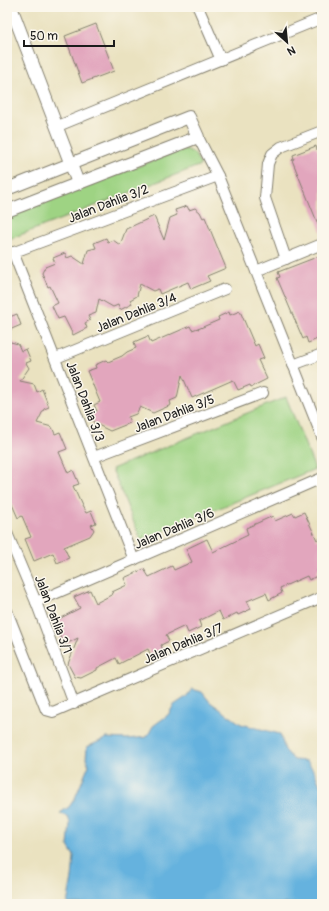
<svg xmlns="http://www.w3.org/2000/svg" width="329" height="911" font-family="Pangolin,sans-serif">
  <style>
    .green { fill: #9ed383; stroke: #5d7850 }
    .water { fill: #65b2de; stroke: #40677d }
    .building { fill: #e2a6bd }
    .lines { fill: none; stroke-linecap: round; stroke-linejoin: round }
    .minor-casing { stroke: #837f6e; stroke-width: 12 }
    .tertiary-casing { stroke: #837f6e; stroke-width: 14 }
    .minor { stroke: #fff; stroke-width: 10 }
    .tertiary { stroke: #fff; stroke-width: 12 }
    .labels { text-anchor: middle; stroke-width: 3; stroke-linejoin: round; paint-order: stroke }
    .street-label { font-size: 13px; fill: #1c1c1c; stroke: #fbf7ec }
  </style>
  <rect width="100%" height="100%" fill="#fbf7ec"/>
  <filter id="ink" filterUnits="userSpaceOnUse"><feTurbulence type="fractalNoise" baseFrequency=".025" numOctaves="2"/><feDisplacementMap in="SourceGraphic" scale="8" xChannelSelector="R" yChannelSelector="G"/><feConvolveMatrix kernelMatrix="1 2 1 2 8 2 1 2 1" color-interpolation-filters="sRGB"/></filter>
  <filter id="wash" filterUnits="userSpaceOnUse"><feTurbulence type="fractalNoise" baseFrequency=".012" numOctaves="4" result="noise"/><feDisplacementMap in="SourceGraphic" scale="16" xChannelSelector="R" yChannelSelector="G"/><feGaussianBlur stdDeviation="0.9" result="paint"/><feColorMatrix in="noise" values="0 0 0 0 0 0 0 0 0 0 0 0 0 0 0 0 0 1.4 0 .05"/><feComposite in="paint" operator="in"/></filter>
  <g filter="url(#wash)">
    <rect width="100%" height="100%" fill="#eae2c0"/>
    <g class="green">
      <polygon points="186,149 194,153 201,165 7,240 7,217 165,156"/>
      <polygon points="286,397 315,469 141,540 112,469"/>
    </g>
    <polygon class="water" points="192,689 202,692 210,702 241,724 280,734 285,750 294,760 307,761 315,773 322,790 322,904 67,904 72,878 74,856 68,846 70,823 68,817 60,813 69,807 75,798 89,765 86,759 87,747 107,738 127,739 147,737 153,726 168,715 174,705 186,697"/>
    <g id="blocks">
      <g class="building">
        <polygon points="96,24 114,71 82,83 65,36"/>
        <polygon points="316,146 317,150 322,147 322,234 292,160 294,159 293,155"/>
        <polygon points="187,206 189,210 195,208 200,212 203,218 205,217 226,268 207,276 210,281 191,289 188,282 160,294 158,289 153,291 140,284 137,296 130,300 132,304 120,310 118,305 113,307 99,299 96,313 88,316 90,320 85,323 87,328 73,335 64,317 58,319 52,306 58,303 50,286 48,287 42,273 45,267 55,263 53,258 65,253 67,258 72,256 84,264 88,250 96,248 94,243 106,238 108,242 113,240 120,245 126,229 154,216 164,240 170,218 177,215 175,210"/>
        <polygon points="322,255 322,337 308,343 306,337 303,339 277,278 280,277 278,272"/>
        <polygon points="240,311 255,346 258,344 264,358 258,360 267,379 251,387 250,385 238,390 233,380 192,398 182,375 177,398 170,401 171,405 153,413 140,407 136,414 128,417 130,423 110,431 94,423 90,414 97,411 94,405 100,402 87,371 96,368 95,365 106,360 108,362 122,356 127,352 136,348 134,342 148,336 151,343 190,326 192,330 198,328 198,329 219,320 218,317 229,312 230,315"/>
        <polygon points="17,314 21,325 7,331 7,318"/>
        <polygon points="7,341 18,344 21,351 26,349 31,361 26,363 29,368 20,381 34,384 37,392 42,389 49,407 44,409 37,423 52,427 55,434 60,432 67,449 59,452 68,473 73,470 79,484 73,486 82,506 86,513 91,511 96,523 91,525 94,530 90,536 64,547 69,558 57,563 53,553 34,561 25,539 31,537 22,516 18,518 7,493"/>
        <polygon points="304,512 317,540 322,537 322,567 317,570 319,575 309,580 307,576 280,588 282,593 269,600 266,593 247,601 251,609 238,615 237,613 223,620 219,611 199,621 201,627 188,633 185,626 166,635 169,641 161,645 163,651 151,656 148,649 119,664 116,658 97,668 97,670 81,678 75,677 68,664 78,638 64,645 53,622 80,608 74,597 90,590 96,603 113,594 112,592 127,585 124,578 144,569 149,577 172,566 174,570 192,562 186,549 207,539 213,552 248,535 246,528 273,516 275,521 293,513 295,516"/>
      </g>
    </g>
  </g>
  <g filter="url(#ink)">
    <use href="#blocks" fill-opacity="0" stroke="#837f6e" stroke-width="1"/>
    <g class="lines">
      <g class="minor-casing">
        <g id="minor">
          <polyline points="198,7 221,60"/>
          <polyline points="58,126 322,18"/>
          <polyline points="198,137 218,176 322,437"/>
          <polyline points="13,252 134,560"/>
          <polyline points="9,254 218,176"/>
          <polyline points="286,259 265,198 268,164 272,154 281,147 322,131"/>
          <polyline points="256,271 322,244"/>
          <polyline points="56,358 225,289"/>
          <polyline points="293,365 322,354"/>
          <polyline points="94,457 263,393"/>
          <polyline points="7,533 36,602 74,704"/>
          <polyline points="36,602 322,478"/>
          <polyline points="7,611 46,710 53,712 322,597"/>
        </g>
      </g>
      <g class="tertiary-casing">
        <g id="tertiary">
          <polyline points="11,7 78,183"/>
          <polyline points="7,189 189,117 198,137 7,211"/>
        </g>
      </g>
      <use href="#minor" class="minor"/>
      <use href="#tertiary" class="tertiary"/>
    </g>
  </g>
  <g class="labels">
    <g class="street-label">
      <text transform="translate(108 203) rotate(-21)" y="5">Jalan Dahlia 3/2</text>
      <text transform="translate(136 312) rotate(-22)" y="5">Jalan Dahlia 3/4</text>
      <text transform="translate(86 401) rotate(69)" y="5">Jalan Dahlia 3/3</text>
      <text transform="translate(174 413) rotate(-21)" y="5">Jalan Dahlia 3/5</text>
      <text transform="translate(174 528) rotate(-23)" y="5">Jalan Dahlia 3/6</text>
      <text transform="translate(54 614) rotate(69)" y="5">Jalan Dahlia 3/1</text>
      <text transform="translate(183 643) rotate(-23)" y="5">Jalan Dahlia 3/7</text>
    </g>
  </g>
  <rect width="329" height="911" fill="none" stroke="#fbf7ec" stroke-width="24"/>
  <g transform="translate(287 42) rotate(153)" stroke="#fbf7ec" stroke-width="3" paint-order="stroke">
  <path d="M0-3L7 15L0 10L-7 15Z" fill="#1c1c1c"/>
  <text y="-6" font-size="11" font-weight="bold" text-anchor="middle" fill="#1c1c1c">N</text>
  </g>
  <path d="M24 40v6h90v-6" fill="none" stroke="#1c1c1c" stroke-width="2"/>
  <text x="30" y="40" font-size="12" fill="#1c1c1c" stroke="#fbf7ec" stroke-width="3" paint-order="stroke">50 m</text>
</svg>
